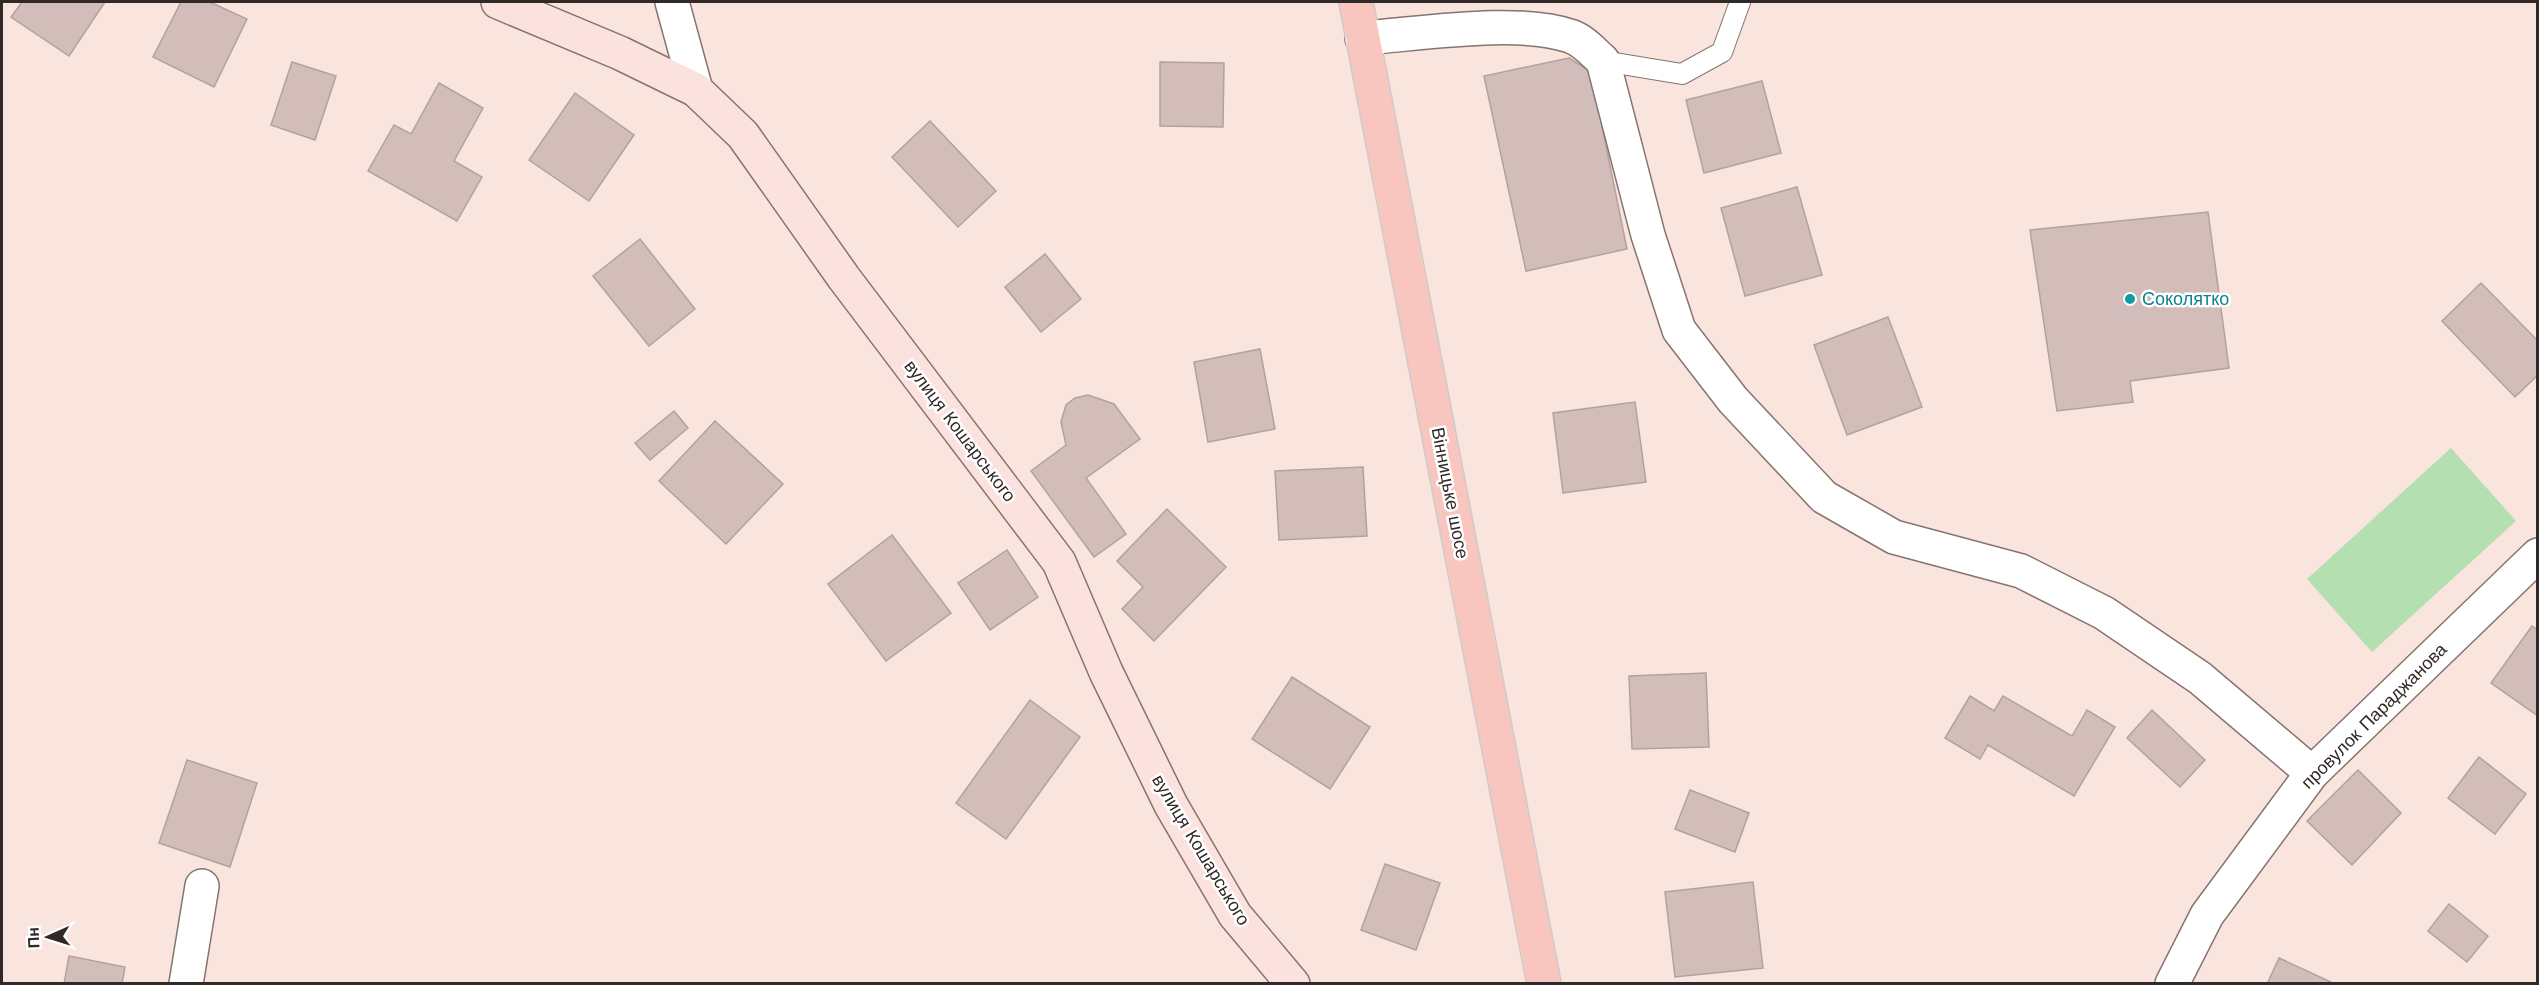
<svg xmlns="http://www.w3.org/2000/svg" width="2539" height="985" font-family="'Work Sans',sans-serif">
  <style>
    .green { fill: #b3dfb1 }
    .building { fill: #d2bdba; stroke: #b4a09d; stroke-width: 1.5 }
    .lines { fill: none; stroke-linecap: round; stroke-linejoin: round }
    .lane-casing { stroke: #86746e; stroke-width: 22 }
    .street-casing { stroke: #86746e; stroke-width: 36 }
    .secondary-casing { stroke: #86746e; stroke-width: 36 }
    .primary-casing { stroke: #cecccb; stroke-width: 36 }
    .lane { stroke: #fff; stroke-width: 20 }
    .street { stroke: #fff; stroke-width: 33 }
    .secondary { stroke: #fbe2df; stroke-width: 33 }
    .primary { stroke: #f8c5bf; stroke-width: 33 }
    .culture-dot { fill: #0f9aa8; stroke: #fff; stroke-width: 2 }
    .labels { text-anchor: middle; stroke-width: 5; stroke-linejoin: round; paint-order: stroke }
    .culture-label { font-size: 18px; fill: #0d838f; stroke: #fff; text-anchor: start }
    .street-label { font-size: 18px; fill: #312927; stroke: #fff }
  </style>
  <rect width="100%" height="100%" fill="#f9e5de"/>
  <polygon class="green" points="2451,448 2516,521 2372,652 2307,579"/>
  <g class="building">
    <polygon points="22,2 105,2 69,56 11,17"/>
    <polygon points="181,2 210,2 247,19 214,87 153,57"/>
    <polygon points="1569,58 1591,72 1627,249 1526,271 1484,76"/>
    <polygon points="292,62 336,76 315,140 271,125"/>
    <polygon points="1160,62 1224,63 1223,127 1160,126"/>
    <polygon points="1762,81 1781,153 1704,173 1686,100"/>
    <polygon points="439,83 483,108 454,161 482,177 457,221 368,171 394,125 411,134"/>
    <polygon points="575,93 634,135 589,201 529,160"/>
    <polygon points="930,121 996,191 958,227 892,157"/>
    <polygon points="1797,187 1822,275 1745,296 1721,208"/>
    <polygon points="2208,212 2229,368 2130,381 2133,402 2057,411 2030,230"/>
    <polygon points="640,239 695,309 649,346 593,276"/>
    <polygon points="1045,254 1081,299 1041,332 1005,287"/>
    <polygon points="2481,283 2538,341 2538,375 2515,397 2442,321"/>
    <polygon points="1888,317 1922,407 1847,435 1814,345"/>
    <polygon points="1260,349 1275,429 1208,442 1194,362"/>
    <polygon points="1088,395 1114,404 1140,439 1086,478 1126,534 1094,557 1031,471 1066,445 1061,422 1066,405 1075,398"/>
    <polygon points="1635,402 1646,482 1563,493 1553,413"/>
    <polygon points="674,411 688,428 650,460 635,443"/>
    <polygon points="715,421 783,484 726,544 659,481"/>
    <polygon points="1363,467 1367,536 1279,540 1275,471"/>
    <polygon points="1167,509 1226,567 1154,641 1122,609 1143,587 1117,561"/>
    <polygon points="892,535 951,613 886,661 828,584"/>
    <polygon points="1007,550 1038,597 990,630 958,583"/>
    <polygon points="2532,626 2538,630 2538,716 2491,683"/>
    <polygon points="1706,673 1709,747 1632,749 1629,676"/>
    <polygon points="1292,677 1370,727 1330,789 1252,739"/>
    <polygon points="1970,696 1994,711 2003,696 2072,736 2087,710 2115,727 2074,796 1988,745 1980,759 1945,738"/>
    <polygon points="1030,700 1080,737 1006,839 956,803"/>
    <polygon points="2152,710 2205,760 2180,787 2127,738"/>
    <polygon points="2479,757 2526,794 2495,834 2448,798"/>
    <polygon points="187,760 257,783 230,867 159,843"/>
    <polygon points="2358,770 2401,813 2352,865 2307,821"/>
    <polygon points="1690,790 1749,813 1735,852 1675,829"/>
    <polygon points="1385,864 1440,883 1416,950 1361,930"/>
    <polygon points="1753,882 1763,968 1675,977 1665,892"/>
    <polygon points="2449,904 2488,936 2467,962 2428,931"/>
    <polygon points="69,956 125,967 122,984 64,984"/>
    <polygon points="2279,958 2335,984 2267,984"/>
  </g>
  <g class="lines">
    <g class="lane-casing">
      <polyline id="lane" points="1603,61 1682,74 1722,52 1740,2"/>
    </g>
    <g class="street-casing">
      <g id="street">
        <polyline points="672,2 696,90"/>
        <path d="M1362 38C1420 34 1517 18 1570 36 1583 40 1593 52 1603 61L1648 235 1679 330 1733 400 1824 497 1894 537 2021 571 2104 613 2200 678 2312 773"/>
        <polyline points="186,984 202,886"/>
        <polyline points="2172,984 2207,915 2312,773 2538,555"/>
      </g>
    </g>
    <g class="secondary-casing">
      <polyline id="secondary" points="498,2 620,53 696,90 743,135 844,278 1059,562 1106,672 1171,805 1235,915 1293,984"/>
    </g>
    <g class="primary-casing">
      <polyline id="primary" points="1356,2 1544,984"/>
    </g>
    <use href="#lane" class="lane"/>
    <use href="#street" class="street"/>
    <use href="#secondary" class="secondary"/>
    <use href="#primary" class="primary"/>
  </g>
  <circle class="culture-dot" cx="2130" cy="299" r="6"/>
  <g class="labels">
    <g class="culture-label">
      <text x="2142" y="305">Соколятко</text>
    </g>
    <g class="street-label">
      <text transform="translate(960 431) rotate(53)" y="6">вулиця Кошарського</text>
      <text transform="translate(1450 493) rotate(79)" y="6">Вінницьке шосе</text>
      <text transform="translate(2374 716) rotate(-45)" y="6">провулок Параджанова</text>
      <text transform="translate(1201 850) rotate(59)" y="6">вулиця Кошарського</text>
    </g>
  </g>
  <rect width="2539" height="985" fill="none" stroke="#312927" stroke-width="6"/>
  <g transform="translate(48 937) rotate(267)" stroke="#ffffff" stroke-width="4.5" paint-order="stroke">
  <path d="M0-4.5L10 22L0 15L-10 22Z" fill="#312927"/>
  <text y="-9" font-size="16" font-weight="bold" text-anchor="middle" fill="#312927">Пн</text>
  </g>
</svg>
